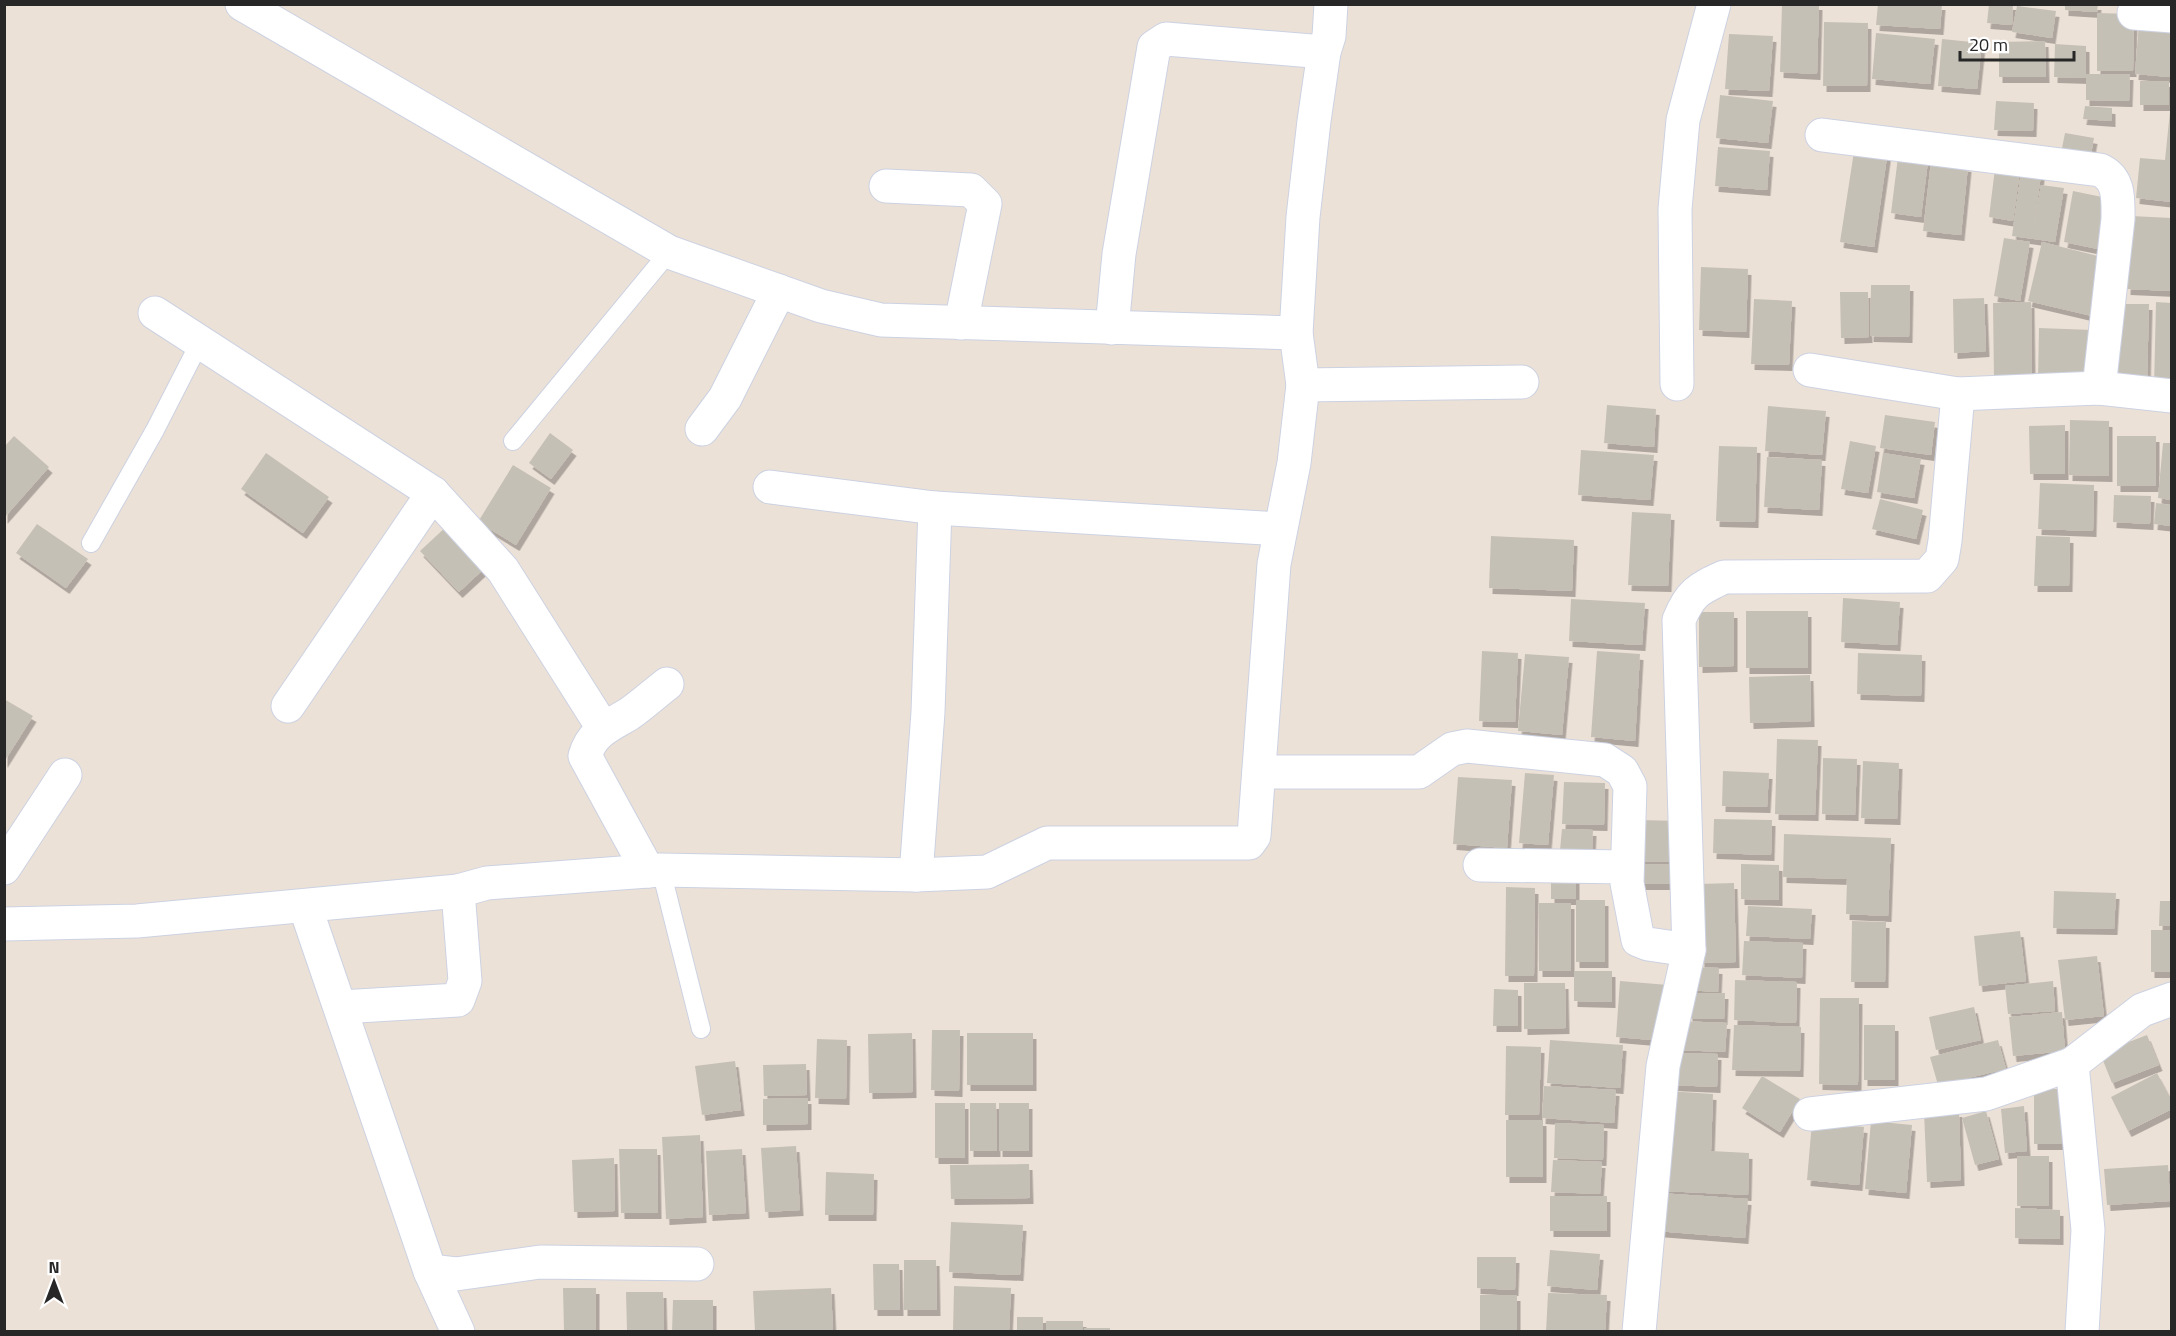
<svg xmlns="http://www.w3.org/2000/svg" width="2176" height="1336" font-family="'Titillium Web',sans-serif">
  <style>
    .building { fill: #c5c0b6; filter: url(#shadow) }
    .lines { fill: none; stroke-linecap: round; stroke-linejoin: round }
    .lane-casing { stroke: #ccd2e2; stroke-width: 20 }
    .street-casing { stroke: #ccd2e2; stroke-width: 35 }
    .lane { stroke: #fff; stroke-width: 18 }
    .street { stroke: #fff; stroke-width: 33 }
  </style>
  <defs>
    <filter id="shadow"><feDropShadow dx="3.5" dy="6" stdDeviation="0" flood-color="#0004"/></filter>
  </defs>
  <rect width="100%" height="100%" fill="#ece1d7"/>
  <g class="building">
    <polygon points="1782,4 1819,4 1817,74 1780,72"/>
    <polygon points="1878,4 1942,4 1940,29 1876,25"/>
    <polygon points="1989,4 2013,4 2012,25 1987,23"/>
    <polygon points="2065,4 2098,4 2097,12 2065,10"/>
    <polygon points="2017,6 2056,11 2052,38 2012,32"/>
    <polygon points="2097,13 2134,14 2133,71 2097,71"/>
    <polygon points="1824,22 1868,23 1867,86 1823,86"/>
    <polygon points="2139,23 2172,25 2170,77 2135,74"/>
    <polygon points="1876,33 1935,39 1930,84 1872,79"/>
    <polygon points="1729,34 1773,36 1769,91 1725,89"/>
    <polygon points="1942,39 1982,43 1977,89 1938,86"/>
    <polygon points="2045,41 2046,77 1999,77 1999,42"/>
    <polygon points="2055,44 2086,46 2086,74 2130,74 2129,101 2086,100 2086,78 2054,77"/>
    <rect x="2140" y="81" width="29" height="24"/>
    <polygon points="1720,95 1773,101 1768,143 1716,138"/>
    <polygon points="1996,101 2034,103 2033,131 1994,130"/>
    <polygon points="2085,106 2112,108 2112,121 2083,119"/>
    <polygon points="2170,111 2172,202 2136,198 2140,158 2165,160"/>
    <polygon points="2065,133 2094,138 2090,159 2061,153"/>
    <polygon points="1855,145 1888,150 1874,247 1840,242"/>
    <polygon points="1718,147 1770,151 1767,190 1715,186"/>
    <polygon points="1899,149 1929,153 1921,217 1891,213"/>
    <polygon points="1996,160 2021,163 2013,221 1989,217"/>
    <polygon points="1931,162 1968,166 1961,235 1923,231"/>
    <polygon points="2022,165 2042,168 2033,231 2041,185 2064,188 2055,242 2012,236"/>
    <polygon points="2073,191 2107,198 2098,249 2064,242"/>
    <polygon points="2131,216 2172,218 2172,291 2127,289"/>
    <polygon points="2004,238 2030,242 2020,301 1994,296"/>
    <polygon points="2042,242 2106,258 2092,316 2028,301"/>
    <polygon points="1701,267 1748,269 1746,332 1699,330"/>
    <polygon points="1871,285 1910,285 1909,337 1870,336"/>
    <polygon points="1840,292 1868,292 1869,337 1841,338"/>
    <polygon points="1984,298 1986,351 1954,353 1953,299"/>
    <polygon points="1754,299 1792,301 1789,365 1751,364"/>
    <polygon points="2031,302 2032,380 1994,381 1993,303"/>
    <polygon points="2156,302 2172,303 2172,388 2154,387"/>
    <polygon points="2119,304 2149,304 2147,382 2118,382"/>
    <polygon points="2039,328 2093,330 2092,382 2038,380"/>
    <polygon points="1607,405 1656,409 1654,447 1604,443"/>
    <polygon points="1768,406 1826,411 1822,455 1765,451"/>
    <polygon points="1885,415 1935,422 1931,455 1880,448"/>
    <polygon points="2070,420 2109,421 2109,476 2069,475"/>
    <polygon points="2065,425 2065,474 2030,474 2029,426"/>
    <polygon points="550,433 573,450 551,479 529,463"/>
    <polygon points="14,436 49,467 4,518 4,447"/>
    <rect x="2117" y="436" width="39" height="50"/>
    <polygon points="1850,441 1876,446 1868,493 1841,489"/>
    <polygon points="2163,443 2172,443 2172,500 2158,498"/>
    <polygon points="1719,446 1757,447 1755,522 1716,521"/>
    <polygon points="1581,450 1654,455 1650,500 1578,495"/>
    <polygon points="266,453 329,497 303,533 241,489"/>
    <polygon points="1883,453 1921,459 1914,498 1877,492"/>
    <polygon points="1767,457 1822,460 1819,510 1764,507"/>
    <polygon points="513,465 551,488 516,545 478,522"/>
    <polygon points="2040,483 2094,485 2093,531 2038,529"/>
    <polygon points="2114,495 2151,496 2150,524 2113,522"/>
    <polygon points="1880,499 1923,510 1916,539 1872,529"/>
    <polygon points="2156,503 2172,505 2172,526 2154,524"/>
    <polygon points="1632,512 1671,514 1668,586 1628,585"/>
    <polygon points="37,524 88,559 66,588 16,553"/>
    <polygon points="448,525 487,566 459,592 420,551"/>
    <polygon points="1491,536 1574,540 1572,591 1489,588"/>
    <polygon points="2036,536 2070,537 2069,586 2034,586"/>
    <polygon points="1843,598 1900,602 1897,645 1841,642"/>
    <polygon points="1571,599 1645,603 1642,645 1569,641"/>
    <rect x="1746" y="611" width="62" height="57"/>
    <polygon points="1699,612 1734,612 1734,666 1699,667"/>
    <polygon points="1482,651 1518,653 1515,722 1479,721"/>
    <polygon points="1597,651 1640,654 1635,741 1591,737"/>
    <polygon points="1858,653 1922,655 1921,696 1857,694"/>
    <polygon points="1525,654 1569,657 1562,735 1518,731"/>
    <polygon points="1810,675 1811,721 1750,723 1749,677"/>
    <polygon points="4,699 33,716 4,762"/>
    <polygon points="1777,739 1818,740 1815,815 1775,814"/>
    <polygon points="1823,758 1857,759 1855,815 1822,814"/>
    <polygon points="1863,761 1899,763 1897,819 1861,818"/>
    <polygon points="1723,771 1769,773 1767,807 1722,806"/>
    <polygon points="1525,773 1554,775 1548,845 1519,843"/>
    <polygon points="1458,777 1512,780 1507,848 1453,844"/>
    <polygon points="1564,782 1605,783 1604,825 1562,824"/>
    <polygon points="1714,819 1772,820 1771,855 1713,853"/>
    <polygon points="1637,820 1683,821 1683,862 1636,862"/>
    <polygon points="1562,829 1593,830 1592,851 1560,850"/>
    <polygon points="1784,834 1891,838 1888,916 1846,914 1847,879 1783,877"/>
    <polygon points="1637,864 1685,865 1685,884 1637,884"/>
    <polygon points="1741,864 1779,865 1779,900 1741,899"/>
    <rect x="1551" y="875" width="25" height="24"/>
    <polygon points="1734,883 1736,962 1701,963 1698,884"/>
    <polygon points="1506,887 1535,888 1534,976 1505,976"/>
    <polygon points="2054,891 2116,893 2114,929 2053,928"/>
    <rect x="1576" y="900" width="29" height="62"/>
    <polygon points="2160,901 2172,901 2172,926 2159,926"/>
    <rect x="1539" y="903" width="32" height="68"/>
    <polygon points="1748,906 1812,909 1810,939 1746,936"/>
    <polygon points="1852,921 1886,922 1885,982 1851,982"/>
    <rect x="2151" y="930" width="21" height="42"/>
    <polygon points="2020,931 2026,981 1979,986 1974,936"/>
    <polygon points="1744,941 1803,943 1802,978 1742,975"/>
    <polygon points="2097,956 2104,1016 2065,1020 2058,960"/>
    <polygon points="1689,967 1719,968 1718,992 1687,990"/>
    <polygon points="1574,971 1612,971 1612,1002 1574,1001"/>
    <polygon points="1735,980 1797,982 1796,1023 1734,1020"/>
    <polygon points="1620,981 1668,985 1664,1041 1616,1037"/>
    <polygon points="2053,981 2055,1011 2008,1014 2005,986"/>
    <polygon points="1524,983 1565,983 1566,1028 1524,1029"/>
    <polygon points="1494,989 1518,990 1518,1026 1493,1026"/>
    <polygon points="1689,993 1725,993 1724,1019 1689,1019"/>
    <polygon points="1820,998 1859,998 1858,1085 1819,1084"/>
    <polygon points="1974,1007 1981,1040 1936,1050 1929,1017"/>
    <polygon points="2062,1012 2065,1051 2013,1056 2009,1017"/>
    <polygon points="1678,1021 1727,1023 1725,1052 1677,1050"/>
    <polygon points="1734,1025 1801,1027 1800,1071 1732,1070"/>
    <rect x="1864" y="1025" width="31" height="55"/>
    <polygon points="932,1030 960,1030 959,1091 931,1090"/>
    <polygon points="912,1033 913,1092 869,1093 868,1034"/>
    <rect x="967" y="1033" width="66" height="52"/>
    <polygon points="2147,1035 2159,1065 2112,1083 2100,1053"/>
    <polygon points="817,1039 847,1040 846,1099 815,1098"/>
    <polygon points="1550,1040 1623,1045 1620,1088 1547,1083"/>
    <polygon points="1998,1040 2006,1069 1938,1085 1930,1057"/>
    <polygon points="1506,1046 1541,1047 1539,1115 1505,1115"/>
    <polygon points="1672,1053 1718,1054 1717,1087 1671,1085"/>
    <polygon points="735,1061 741,1110 702,1115 695,1066"/>
    <polygon points="806,1064 807,1095 764,1096 763,1065"/>
    <polygon points="2157,1073 2172,1101 2172,1109 2128,1131 2111,1097"/>
    <polygon points="1762,1076 1800,1099 1780,1132 1742,1108"/>
    <polygon points="1544,1086 1616,1090 1614,1123 1542,1118"/>
    <rect x="2034" y="1089" width="37" height="55"/>
    <polygon points="1667,1091 1713,1094 1711,1151 1749,1153 1748,1195 1663,1191"/>
    <polygon points="808,1098 808,1124 763,1125 763,1099"/>
    <rect x="935" y="1103" width="30" height="55"/>
    <polygon points="970,1103 996,1103 997,1151 970,1151"/>
    <rect x="999" y="1103" width="30" height="48"/>
    <polygon points="2024,1106 2027,1151 2005,1153 2001,1109"/>
    <polygon points="1959,1111 1961,1180 1927,1182 1924,1112"/>
    <polygon points="1986,1111 1999,1159 1975,1165 1962,1118"/>
    <rect x="1506" y="1120" width="37" height="57"/>
    <polygon points="1871,1121 1912,1125 1906,1193 1865,1189"/>
    <polygon points="1812,1122 1864,1127 1859,1185 1807,1180"/>
    <polygon points="1555,1123 1604,1125 1603,1160 1554,1158"/>
    <polygon points="700,1135 703,1217 666,1219 662,1137"/>
    <polygon points="796,1146 800,1210 765,1212 761,1148"/>
    <polygon points="619,1149 657,1149 658,1213 621,1213"/>
    <polygon points="742,1149 746,1213 709,1215 706,1151"/>
    <rect x="2017" y="1156" width="32" height="50"/>
    <polygon points="614,1158 615,1211 574,1212 572,1160"/>
    <polygon points="1553,1160 1602,1162 1600,1194 1551,1192"/>
    <polygon points="1029,1164 1030,1198 951,1199 950,1165"/>
    <polygon points="2168,1165 2170,1201 2107,1205 2104,1169"/>
    <polygon points="826,1172 874,1174 873,1215 825,1215"/>
    <polygon points="1659,1193 1748,1199 1745,1238 1656,1231"/>
    <rect x="1550" y="1196" width="57" height="35"/>
    <polygon points="2015,1208 2060,1210 2060,1239 2015,1238"/>
    <polygon points="951,1222 1023,1225 1020,1275 949,1272"/>
    <polygon points="1550,1250 1600,1254 1597,1290 1547,1286"/>
    <polygon points="1477,1257 1516,1257 1515,1290 1477,1288"/>
    <polygon points="904,1260 936,1260 937,1310 904,1310"/>
    <polygon points="873,1264 899,1264 900,1310 874,1310"/>
    <polygon points="954,1286 1011,1288 1009,1332 953,1332"/>
    <polygon points="563,1288 596,1288 596,1332 564,1332"/>
    <polygon points="831,1288 833,1332 755,1332 753,1291"/>
    <polygon points="626,1292 663,1292 664,1332 627,1332"/>
    <polygon points="1548,1293 1607,1295 1605,1332 1546,1332"/>
    <rect x="1480" y="1295" width="37" height="37"/>
    <polygon points="673,1300 713,1300 713,1332 672,1332"/>
    <rect x="1017" y="1317" width="26" height="15"/>
    <rect x="1046" y="1321" width="37" height="11"/>
    <rect x="1084" y="1328" width="26" height="4"/>
  </g>
  <g class="lines">
    <g class="lane-casing">
      <g id="lane">
        <polyline points="513,441 669,252"/>
        <polyline points="91,543 155,430 200,342"/>
        <polyline points="661,870 701,1029"/>
      </g>
    </g>
    <g class="street-casing">
      <g id="street">
        <polyline points="242,4 669,252 821,306 881,320 1296,333"/>
        <polyline points="2134,13 2172,16"/>
        <path d="M1822 135 2100 170C2120 179 2118 200 2118 219L2099 388"/>
        <polyline points="886,186 971,190 985,204 961,323"/>
        <polyline points="155,313 433,493 503,570 603,728"/>
        <polyline points="1112,328 1119,254 1154,47 1166,39 1324,52"/>
        <polyline points="1810,370 1958,394 2099,388 2172,396"/>
        <polyline points="1677,384 1675,209 1683,120 1714,4"/>
        <polyline points="1303,385 1522,382"/>
        <polyline points="702,429 725,398 779,291"/>
        <polyline points="770,487 935,508 1280,529"/>
        <polyline points="288,706 433,493"/>
        <polyline points="1259,772 1419,772 1452,749 1467,746 1605,760 1622,771 1630,786 1627,883 1638,940 1648,944 1689,950 1663,1066 1639,1332"/>
        <polyline points="1480,865 1626,867"/>
        <polyline points="4,868 65,775"/>
        <path d="M648 871 585 756C592 732 609 726 629 714 642 705 654 694 667 684"/>
        <polyline points="916,875 928,712 935,508"/>
        <polyline points="305,906 430,1271 458,1332"/>
        <polyline points="4,924 137,921 458,891 487,883 661,870 916,875 987,872 1047,843 1249,843 1254,836 1274,564 1294,463 1303,385 1296,333 1303,217 1314,121 1324,52 1329,36 1331,4"/>
        <path d="M1689 950 1679 620C1690 593 1698 589 1724 577L1927 576 1942 559 1945 541 1958 394"/>
        <polyline points="341,1007 458,1000 465,981 458,891"/>
        <polyline points="1810,1114 1986,1094 2072,1064"/>
        <polyline points="430,1271 456,1274 540,1262 697,1264"/>
        <polyline points="2082,1332 2088,1230 2072,1064 2142,1010 2172,999"/>
      </g>
    </g>
    <use href="#lane" class="lane"/>
    <use href="#street" class="street"/>
  </g>
  <rect width="2176" height="1336" fill="none" stroke="#272727" stroke-width="12"/>
  <g transform="translate(54 1282)" stroke="#ffffff" stroke-width="4.5" paint-order="stroke">
  <path d="M0-4.5L10 22L0 15L-10 22Z" fill="#272727"/>
  <text y="-9" font-size="16" font-weight="bold" text-anchor="middle" fill="#272727">N</text>
  </g>
  <path d="M1960 51v9h114v-9" fill="none" stroke="#272727" stroke-width="3"/>
  <text x="1969" y="51" font-size="18" fill="#272727" stroke="#ffffff" stroke-width="4.5" paint-order="stroke">20 m</text>
</svg>
